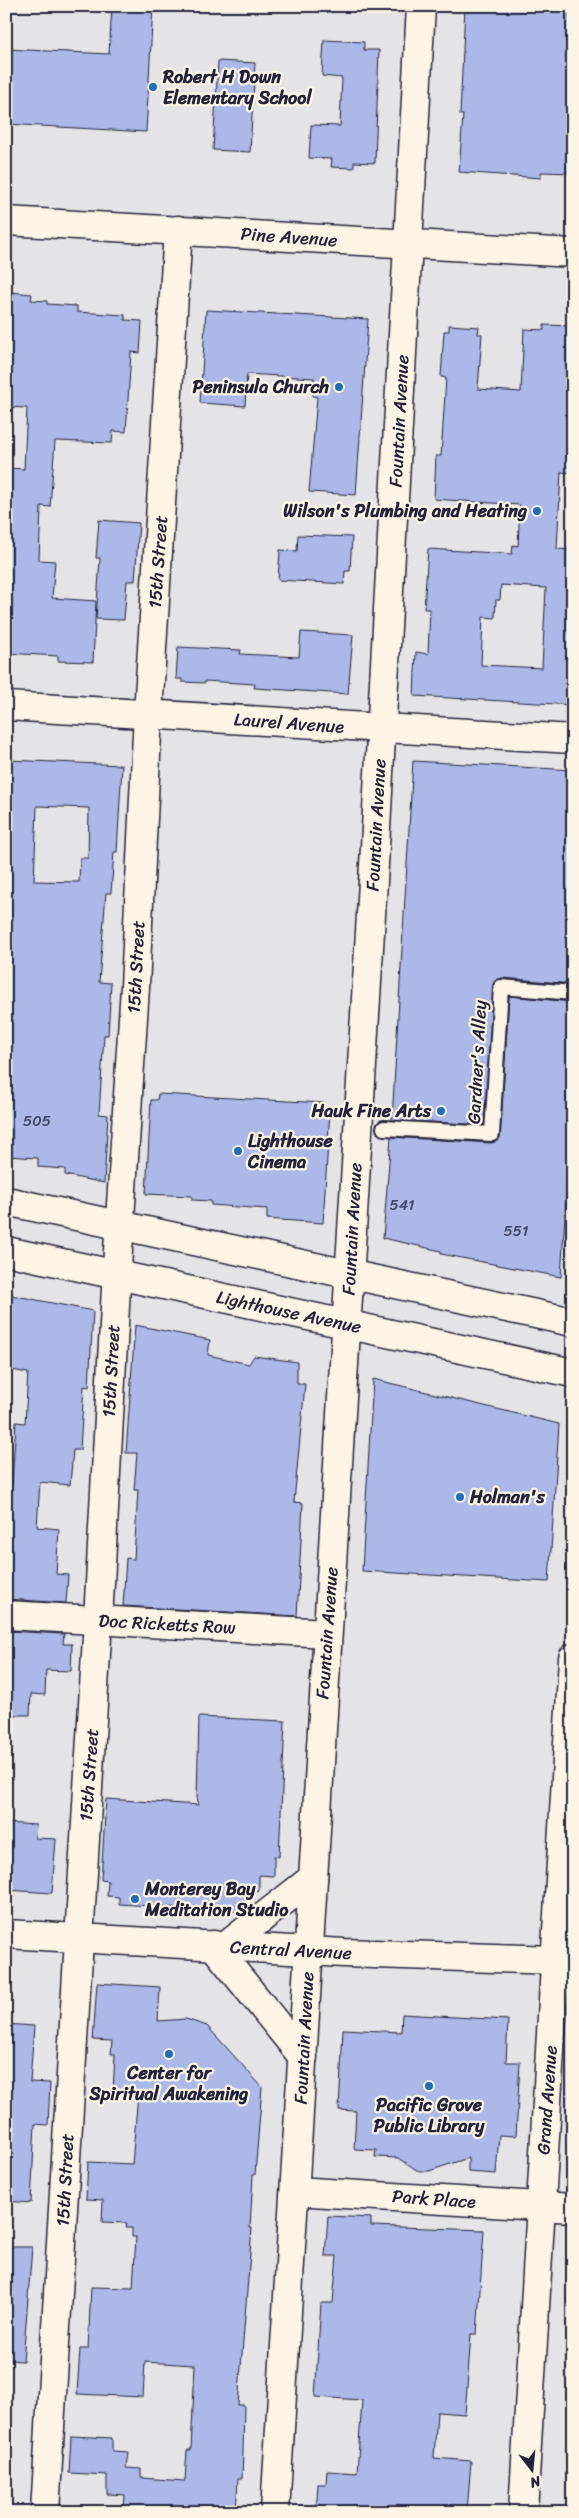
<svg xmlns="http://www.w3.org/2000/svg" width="579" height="2518" font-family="Sriracha,sans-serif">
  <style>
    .green { fill: #b2de9b; stroke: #6a806b }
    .building { fill: #abb8e8; stroke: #22223b; fill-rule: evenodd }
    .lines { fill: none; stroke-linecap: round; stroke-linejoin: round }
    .service-casing { stroke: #22223b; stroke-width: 18 }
    .minor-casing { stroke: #22223b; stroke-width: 31 }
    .tertiary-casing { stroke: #22223b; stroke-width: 31 }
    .secondary-casing { stroke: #22223b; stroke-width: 31 }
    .service { stroke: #fcf5e5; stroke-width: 14 }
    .minor { stroke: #fcf5e5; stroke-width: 28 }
    .tertiary { stroke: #fcf5e5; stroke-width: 28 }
    .secondary { stroke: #fcf5e5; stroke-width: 28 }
    .poi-dot { fill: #1f6fb2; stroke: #fcf5e5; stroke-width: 2 }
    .labels { text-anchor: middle; stroke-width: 4.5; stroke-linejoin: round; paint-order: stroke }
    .number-label { font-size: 15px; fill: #444866 }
    .poi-label { font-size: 18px; font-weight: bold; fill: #22223b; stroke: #fcf5e5; text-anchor: start }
    .street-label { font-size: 18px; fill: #22223b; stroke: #fcf5e5 }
  </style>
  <rect width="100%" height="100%" fill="#e4e3e6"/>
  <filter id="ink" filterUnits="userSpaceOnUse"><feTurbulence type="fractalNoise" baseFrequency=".02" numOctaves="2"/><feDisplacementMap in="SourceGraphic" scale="10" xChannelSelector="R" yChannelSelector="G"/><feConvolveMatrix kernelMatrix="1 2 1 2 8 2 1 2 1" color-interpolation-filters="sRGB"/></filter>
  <g filter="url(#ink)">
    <polygon class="green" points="573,2089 573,2185 566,2185"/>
    <g class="building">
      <polygon points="112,6 153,6 146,132 6,124 6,49 109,54"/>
      <polygon points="465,6 569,6 569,63 573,63 573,173 541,172 541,178 459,172 463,115 460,115"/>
      <polygon points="324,40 364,42 364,50 379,50 375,163 354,162 354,168 331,167 332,159 309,158 311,125 340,126 342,78 322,76"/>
      <polygon points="218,61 255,63 250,152 213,150"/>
      <polygon points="10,292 32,294 31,300 47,301 47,304 77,306 77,312 125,315 125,320 142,321 140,353 131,352 126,432 113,431 112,443 55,441 50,507 41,506 39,560 55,561 52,598 96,601 93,662 58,661 58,656 6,653 6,468 24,469 27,408 6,407 6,298 10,298"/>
      <polygon points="206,310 368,319 356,495 309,492 317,397 313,396 314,378 247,374 245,406 200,403"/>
      <path d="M449 325 479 327 478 334H482L478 389 521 392 524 329 544 330V325L573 326V473L561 472 557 549 573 550V705L414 696 416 652 428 654 430 609H424L428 549 512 554 513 545 518 546 520 505 434 499 436 456H441L446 378 441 377 444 331H449ZM501 585 546 588 542 668 481 665 483 617 495 618 496 600H500Z"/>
      <polygon points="99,520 139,523 135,581 127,581 124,620 96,619 100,558 96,558"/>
      <polygon points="298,535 352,537 350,571 345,571 344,584 278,580 280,550 297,551"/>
      <polygon points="301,632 353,635 348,694 254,688 255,684 205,681 205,683 182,682 182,679 176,679 178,647 241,650 240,654 299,657"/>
      <path d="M9 760 122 765 117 852H114L111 893H106L99 982 111 983 108 1035H104L99 1114 108 1115 104 1183 65 1175V1169L38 1167V1158L6 1156V1015L10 950H6V764H9ZM37 806 89 808 88 858H80L79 882 34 881Z"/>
      <polygon points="413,761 573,770 573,984 502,978 494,983 484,1125 392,1120"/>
      <polygon points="509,996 573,1002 573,1091 561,1277 441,1254 441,1251 383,1238 391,1137 492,1143 500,1138"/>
      <polygon points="158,1094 324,1103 324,1108 330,1109 323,1223 267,1219 267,1209 211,1205 211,1201 192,1200 192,1196 146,1194 151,1100 157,1100"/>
      <polygon points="6,1294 93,1311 89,1387 84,1386 80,1450 73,1450 70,1485 40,1482 37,1527 59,1529 56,1574 68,1575 66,1603 6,1599 6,1525 9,1484 12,1484 16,1422 25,1423 28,1373 6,1369"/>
      <polygon points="135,1325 210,1340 208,1355 249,1364 254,1356 297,1362 297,1384 305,1384 294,1502 303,1503 297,1616 123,1606 126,1558 134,1559 138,1490 134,1490 137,1453 126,1453"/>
      <polygon points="373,1379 559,1424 549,1582 362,1571"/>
      <polygon points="6,1631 64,1634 63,1644 72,1644 71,1671 46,1670 45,1695 31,1694 30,1715 6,1715"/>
      <polygon points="199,1717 285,1721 279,1857 274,1856 274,1876 259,1875 259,1891 245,1890 244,1912 119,1904 119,1897 107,1896 108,1881 101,1880 106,1799 199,1805 197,1798"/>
      <polygon points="6,1823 36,1825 35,1838 56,1839 52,1893 6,1890"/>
      <polygon points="97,1983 160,1987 158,2021 186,2019 207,2026 262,2087 255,2175 253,2175 250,2228 252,2228 238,2405 244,2405 243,2452 242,2479 238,2479 236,2512 124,2512 125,2495 107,2494 107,2475 69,2473 71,2436 112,2438 112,2451 128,2452 126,2468 141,2469 141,2478 185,2481 187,2450 191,2450 195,2365 145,2362 143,2397 77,2394 80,2349 88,2349 91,2287 133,2288 136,2237 132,2237 132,2228 126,2228 127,2223 102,2222 103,2200 86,2199 88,2162 132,2164 138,2094 113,2093 115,2054 111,2054 112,2041 93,2040"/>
      <polygon points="402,2014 508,2020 506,2062 520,2062 516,2136 499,2135 496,2174 468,2172 468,2158 429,2171 418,2171 399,2158 375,2157 376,2150 354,2149 356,2111 339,2110 343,2029 401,2032"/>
      <polygon points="6,2024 34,2026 30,2082 50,2083 48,2125 35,2124 31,2203 6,2201"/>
      <polygon points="328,2216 371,2218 371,2226 484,2230 477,2334 471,2334 465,2414 437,2412 434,2458 471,2461 467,2512 316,2512 318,2484 326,2484 327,2471 357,2473 362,2400 315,2397 321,2303 333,2303 337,2256 325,2256"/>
      <polygon points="6,2247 32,2247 23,2361 6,2360"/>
    </g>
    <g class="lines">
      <g class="service-casing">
        <polyline id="service" points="384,1128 492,1134 501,987 573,993"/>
      </g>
      <g class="minor-casing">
        <g id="minor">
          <polyline points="6,706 573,739"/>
          <polyline points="6,1615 327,1633"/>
          <polyline points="213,1945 303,2057"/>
          <polyline points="226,1946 313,1878"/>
          <polyline points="295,2191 573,2208"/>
          <polyline points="45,2512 98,1620 118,1251 135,987 148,713 178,230"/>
          <polyline points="275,2512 374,865 421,6"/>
        </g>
      </g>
      <g class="tertiary-casing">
        <g id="tertiary">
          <polyline points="6,1934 344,1953 556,1960 571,1950"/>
          <polyline points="523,2512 573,1658"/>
        </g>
      </g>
      <g class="secondary-casing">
        <g id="secondary">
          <polyline points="6,221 573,253"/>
          <polyline points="6,1201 573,1322"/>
          <polyline points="6,1251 573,1373"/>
        </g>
      </g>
      <use href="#service" class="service"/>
      <use href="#minor" class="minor"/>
      <use href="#tertiary" class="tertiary"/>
      <use href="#secondary" class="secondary"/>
    </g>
  </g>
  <g class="poi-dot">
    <circle cx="153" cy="87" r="5"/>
    <circle cx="339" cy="387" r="5"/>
    <circle cx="537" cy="511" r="5"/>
    <circle cx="441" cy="1111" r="5"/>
    <circle cx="238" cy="1151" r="5"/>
    <circle cx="460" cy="1497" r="5"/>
    <circle cx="135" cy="1899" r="5"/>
    <circle cx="169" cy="2054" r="5"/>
    <circle cx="429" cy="2086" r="5"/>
  </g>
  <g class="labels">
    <g class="number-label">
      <text x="37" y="1126">505</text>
      <text x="402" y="1210">541</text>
      <text x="516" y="1236">551</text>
    </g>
    <g class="poi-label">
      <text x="163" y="83">Robert H Down<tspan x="163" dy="21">Elementary School</tspan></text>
      <text x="329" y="393" text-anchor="end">Peninsula Church</text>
      <text x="527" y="517" text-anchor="end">Wilson's Plumbing and Heating</text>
      <text x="431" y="1117" text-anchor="end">Hauk Fine Arts</text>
      <text x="248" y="1147">Lighthouse<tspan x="248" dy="21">Cinema</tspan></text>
      <text x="470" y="1503">Holman's</text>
      <text x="145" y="1895">Monterey Bay<tspan x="145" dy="21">Meditation Studio</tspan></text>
      <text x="169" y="2079" text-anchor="middle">Center for<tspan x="169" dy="21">Spiritual Awakening</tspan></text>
      <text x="429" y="2111" text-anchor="middle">Pacific Grove<tspan x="429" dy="21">Public Library</tspan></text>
    </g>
    <g class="street-label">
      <text transform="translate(289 237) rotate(4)" y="6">Pine Avenue</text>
      <text transform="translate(399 421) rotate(-87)" y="6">Fountain Avenue</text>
      <text transform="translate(158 562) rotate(-86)" y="6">15th Street</text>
      <text transform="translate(289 723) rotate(4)" y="6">Laurel Avenue</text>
      <text transform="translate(376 825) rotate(-87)" y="6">Fountain Avenue</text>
      <text transform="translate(136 967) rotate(-87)" y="6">15th Street</text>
      <text transform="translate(477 1062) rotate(-87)" y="6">Gardner's Alley</text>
      <text transform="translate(352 1229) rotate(-87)" y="6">Fountain Avenue</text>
      <text transform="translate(289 1312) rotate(12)" y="6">Lighthouse Avenue</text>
      <text transform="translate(111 1371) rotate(-87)" y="6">15th Street</text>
      <text transform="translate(167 1624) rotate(3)" y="6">Doc Ricketts Row</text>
      <text transform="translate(327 1633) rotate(-86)" y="6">Fountain Avenue</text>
      <text transform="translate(89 1775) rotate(-86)" y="6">15th Street</text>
      <text transform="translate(291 1950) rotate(3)" y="6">Central Avenue</text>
      <text transform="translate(304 2038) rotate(-87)" y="6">Fountain Avenue</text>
      <text transform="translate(547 2100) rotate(-86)" y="6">Grand Avenue</text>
      <text transform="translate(65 2180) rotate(-87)" y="6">15th Street</text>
      <text transform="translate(434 2199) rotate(4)" y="6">Park Place</text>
    </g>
  </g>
  <rect width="579" height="2518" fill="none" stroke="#fcf5e5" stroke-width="25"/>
  <rect x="12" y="12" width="554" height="2493" fill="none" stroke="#22223b" stroke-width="2" filter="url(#ink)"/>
  <g transform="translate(532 2470) rotate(164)" stroke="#fcf5e5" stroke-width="4" paint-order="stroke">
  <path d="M0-4L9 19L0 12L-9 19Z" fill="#22223b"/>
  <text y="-8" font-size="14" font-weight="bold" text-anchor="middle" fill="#22223b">N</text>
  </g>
</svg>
